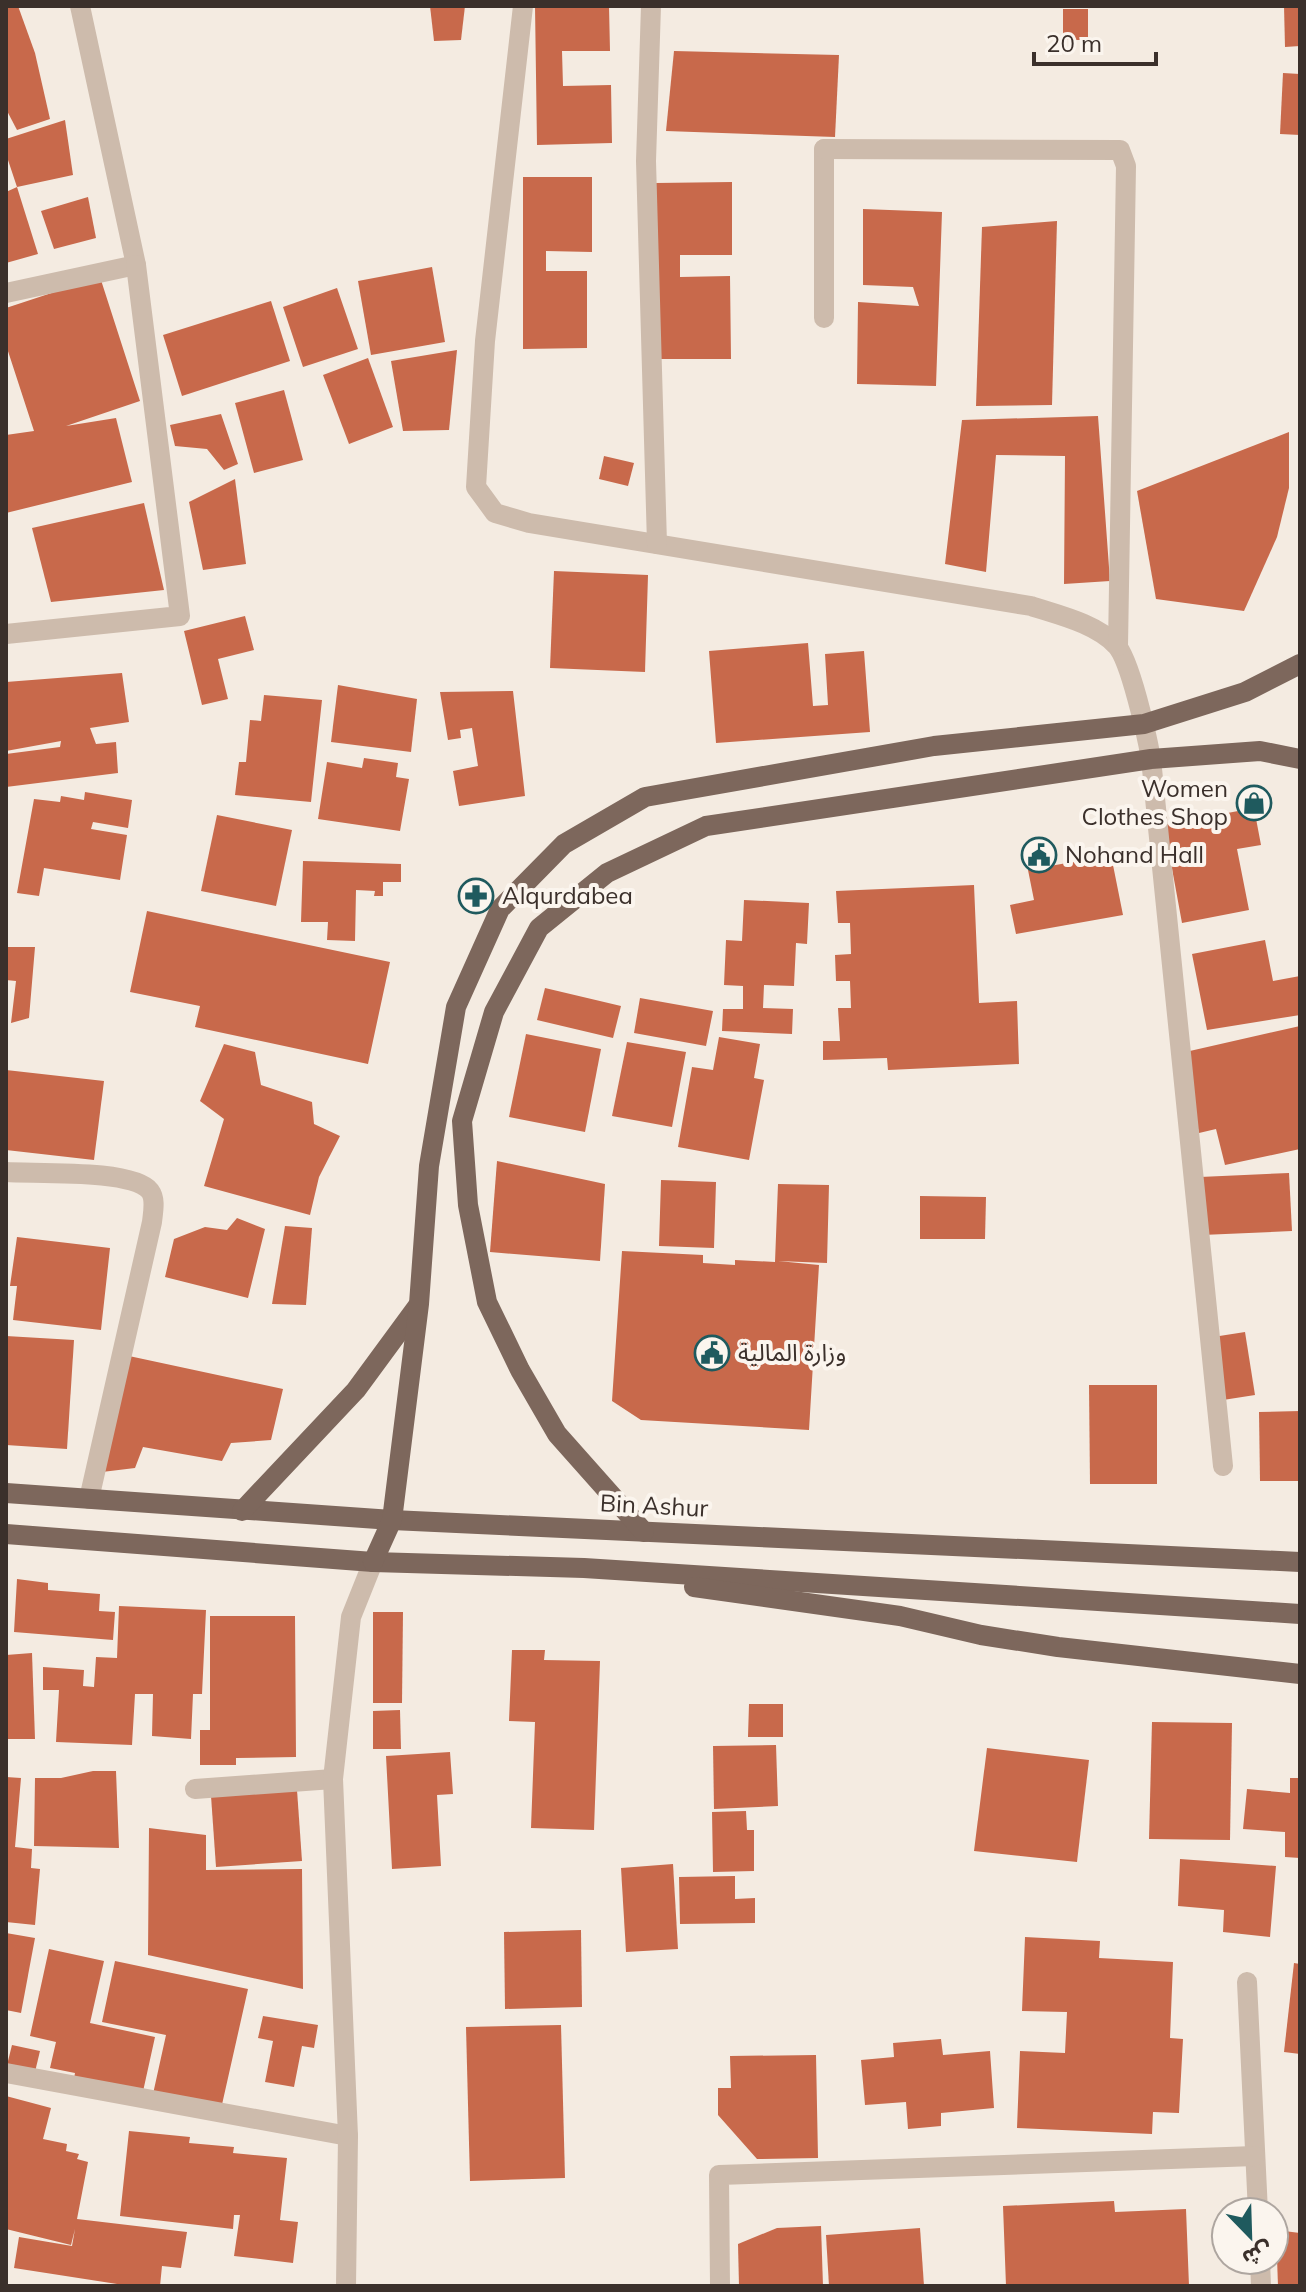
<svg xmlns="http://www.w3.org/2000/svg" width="1306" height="2292" font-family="Mulish,'Noto Sans Arabic',sans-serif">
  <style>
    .building { fill: #c8694b }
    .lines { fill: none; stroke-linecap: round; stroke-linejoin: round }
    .service { stroke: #cdbbac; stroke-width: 20 }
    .minor { stroke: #cdbbac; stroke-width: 20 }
    .primary { stroke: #7d675c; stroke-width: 20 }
    .labels { text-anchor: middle; stroke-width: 8; stroke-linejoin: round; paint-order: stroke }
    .poi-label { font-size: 24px; fill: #3b302b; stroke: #fbf5ee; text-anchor: start }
    .street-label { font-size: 24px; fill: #3b302b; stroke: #fbf5ee }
  </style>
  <rect width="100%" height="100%" fill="#f4ebe1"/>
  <g class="building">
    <polygon points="6,6 18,6 35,53 50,119 17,130 6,109"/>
    <polygon points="430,6 465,6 461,40 434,41"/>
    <polygon points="535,6 609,6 610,51 562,51 563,86 611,85 612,143 537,145"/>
    <polygon points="1284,6 1300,6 1300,46 1285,47"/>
    <rect x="1063" y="9" width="25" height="31"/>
    <polygon points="674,51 839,55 835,137 666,131"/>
    <polygon points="1283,73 1300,74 1300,135 1280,134"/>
    <polygon points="65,120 73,175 17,187 6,154 6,139"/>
    <polygon points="523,177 592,177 592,252 546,251 546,271 587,271 587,348 523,349"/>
    <polygon points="732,182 732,255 680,255 680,277 730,276 731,359 657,359 656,183"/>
    <polygon points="17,187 38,254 6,263 6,192"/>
    <polygon points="88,197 96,238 54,249 41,211"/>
    <polygon points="863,209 942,212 936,386 857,384 858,302 919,306 913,287 863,285"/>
    <polygon points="1057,221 1052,405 976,406 982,227"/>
    <polygon points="432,267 445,342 371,355 358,281"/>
    <polygon points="100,277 140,401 66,426 116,418 132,482 6,513 6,435 34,431 6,345 6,308"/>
    <polygon points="337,288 358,349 303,367 283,307"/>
    <polygon points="271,301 290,361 182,396 163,335"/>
    <polygon points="457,350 449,430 403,431 391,361"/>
    <polygon points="368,358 393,427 349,444 323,375"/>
    <polygon points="284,390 303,460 254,473 235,403"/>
    <polygon points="221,414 238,464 224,470 207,449 175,446 170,425"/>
    <polygon points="1098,416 1110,581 1064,584 1065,456 996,455 986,572 945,564 962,420"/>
    <polygon points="1289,432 1289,488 1277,537 1244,611 1156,599 1137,491"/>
    <polygon points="604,456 634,463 628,486 599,479"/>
    <polygon points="235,479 246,564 203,570 189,502"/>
    <polygon points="144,503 164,590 51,602 32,528"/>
    <polygon points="554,571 648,575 645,672 550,668"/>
    <polygon points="245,616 254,650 218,659 228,699 202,705 184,631"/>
    <polygon points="808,643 813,706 828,705 825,654 864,651 870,732 716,743 709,651"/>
    <polygon points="122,673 129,722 90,728 96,744 116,742 118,773 6,787 6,754 60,747 61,741 6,751 6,682"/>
    <polygon points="338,685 417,699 411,752 331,742"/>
    <polygon points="513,691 525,796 459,806 453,771 478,766 472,728 460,730 461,738 448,740 440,692"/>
    <polygon points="264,695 322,700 311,802 235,795 239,762 246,762 250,720 261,721"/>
    <polygon points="364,758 398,763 396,777 409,779 400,831 318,819 327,762 362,768"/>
    <polygon points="85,792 132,800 128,828 93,822 91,829 127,835 120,880 44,868 39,896 17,893 34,799 60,802 61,796 84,800"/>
    <polygon points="1254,808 1261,845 1237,849 1249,910 1182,923 1164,825"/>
    <polygon points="217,815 292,830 276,906 201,891"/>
    <polygon points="1111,855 1123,915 1016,934 1010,905 1034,900 1028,870"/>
    <polygon points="303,861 401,864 401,882 383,882 383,896 374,896 375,891 356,890 355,941 327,940 328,922 301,922"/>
    <polygon points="974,885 979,1003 1017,1001 1019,1064 888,1070 887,1058 823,1060 823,1041 840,1041 838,1008 851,1008 850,981 836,981 835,955 851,954 850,923 838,923 836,891"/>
    <polygon points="744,900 809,903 807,944 796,943 794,986 764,985 763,1008 793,1009 792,1034 722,1031 723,1009 743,1009 743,986 724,985 726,940 742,941"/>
    <polygon points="147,911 390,962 368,1064 195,1027 200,1006 130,992"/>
    <polygon points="1265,940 1273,981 1300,976 1300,1015 1207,1030 1192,954"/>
    <polygon points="6,947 35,947 29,1018 11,1023 16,981 6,980"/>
    <polygon points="545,988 621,1006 613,1038 537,1020"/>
    <polygon points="640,998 713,1011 706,1046 634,1033"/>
    <polygon points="1300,1026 1300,1149 1225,1165 1216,1129 1199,1133 1181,1053"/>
    <polygon points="526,1034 601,1049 585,1132 509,1117"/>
    <polygon points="719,1037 760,1044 754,1078 764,1080 749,1160 678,1147 692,1067 713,1070"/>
    <polygon points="627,1042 686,1052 672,1127 612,1116"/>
    <polygon points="224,1044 255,1052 261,1085 312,1102 314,1124 340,1136 319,1177 310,1215 204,1186 224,1119 200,1101"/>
    <polygon points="6,1070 104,1081 94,1160 6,1150"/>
    <polygon points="497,1161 605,1184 600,1261 490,1252"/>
    <polygon points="1289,1173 1292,1231 1202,1235 1200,1177"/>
    <polygon points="661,1180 716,1182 714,1248 659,1246"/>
    <polygon points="778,1184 829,1185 827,1263 778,1261 819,1265 809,1430 641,1420 612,1401 622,1251 703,1255 703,1263 735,1265 735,1260 775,1262"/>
    <polygon points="920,1196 986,1197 985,1239 920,1239"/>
    <polygon points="237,1218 265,1229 248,1298 165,1277 174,1239 205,1227 227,1230"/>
    <polygon points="285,1226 312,1228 306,1305 272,1304"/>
    <polygon points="17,1237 110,1248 101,1330 13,1320 17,1286 10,1286"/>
    <polygon points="1245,1332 1255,1395 1223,1400 1213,1337"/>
    <polygon points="6,1336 74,1340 67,1449 6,1445"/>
    <polygon points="129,1356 283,1389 271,1440 231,1443 222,1461 143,1447 135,1468 102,1472"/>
    <polygon points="1089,1385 1157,1385 1157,1484 1090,1484"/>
    <polygon points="1300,1411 1300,1481 1260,1481 1259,1412"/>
    <polygon points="17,1579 48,1583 48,1590 100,1594 99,1611 115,1612 113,1640 14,1632"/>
    <polygon points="119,1606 206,1610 202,1694 193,1694 191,1739 152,1736 153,1694 135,1694 132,1745 56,1742 59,1690 43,1690 43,1667 84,1670 83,1686 94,1687 96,1657 117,1658"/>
    <polygon points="373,1612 403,1612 402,1703 373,1703"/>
    <polygon points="210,1616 295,1616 296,1757 236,1758 236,1765 200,1765 200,1730 210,1730"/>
    <polygon points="512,1650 545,1650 544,1660 600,1661 594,1830 531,1828 535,1722 509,1721"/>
    <polygon points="32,1653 35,1739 6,1739 6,1655"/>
    <polygon points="749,1704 783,1704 783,1737 748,1737"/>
    <polygon points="400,1710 401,1749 373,1749 373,1711"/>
    <polygon points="1152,1722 1232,1723 1230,1840 1149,1839"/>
    <polygon points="776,1745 778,1806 714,1809 713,1746"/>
    <polygon points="987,1748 1089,1760 1077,1862 974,1851"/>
    <polygon points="450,1752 453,1794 437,1795 441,1866 392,1869 386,1756"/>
    <polygon points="93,1771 116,1771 119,1848 34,1846 35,1778 61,1778"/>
    <polygon points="6,1777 21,1778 15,1847 32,1849 31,1868 40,1869 35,1925 6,1922"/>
    <polygon points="1290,1778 1300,1778 1300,1858 1285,1857 1285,1832 1243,1829 1247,1789 1290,1793"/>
    <polygon points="297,1790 302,1861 216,1867 211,1796"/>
    <polygon points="746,1811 747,1830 754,1830 754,1871 713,1872 712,1812"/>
    <polygon points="149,1828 206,1835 206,1870 302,1869 303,1989 148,1955"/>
    <polygon points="1180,1859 1276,1866 1270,1937 1223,1932 1224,1910 1178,1906"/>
    <polygon points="673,1864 678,1949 626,1952 621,1868"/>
    <polygon points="735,1876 735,1899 755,1898 755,1923 680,1924 679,1877"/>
    <polygon points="581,1930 582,2007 505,2009 504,1932"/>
    <polygon points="6,1933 35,1938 21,2013 6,2010"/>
    <polygon points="1025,1937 1100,1941 1099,1958 1173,1962 1170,2038 1183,2039 1179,2113 1153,2112 1152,2134 1017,2128 1020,2051 1065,2053 1067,2012 1022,2011"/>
    <polygon points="49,1949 104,1961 90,2023 155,2037 142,2096 73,2084 75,2073 50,2068 56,2042 30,2036"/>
    <polygon points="115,1961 248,1989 221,2109 153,2094 166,2035 102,2022"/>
    <polygon points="1294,1963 1300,1964 1300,2054 1284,2052"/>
    <polygon points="263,2016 318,2025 314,2048 302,2046 294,2087 265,2082 273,2041 258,2038"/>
    <polygon points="561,2025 565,2178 470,2181 466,2027"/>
    <polygon points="941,2039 943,2055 990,2051 994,2108 941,2113 941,2126 908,2129 906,2102 865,2105 861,2060 894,2057 893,2043"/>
    <polygon points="12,2045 40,2051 34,2076 6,2069"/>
    <polygon points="816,2055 818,2158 757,2159 718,2115 718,2088 731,2088 730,2056"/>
    <polygon points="6,2096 51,2108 43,2139 67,2144 66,2151 79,2154 77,2159 88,2162 77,2219 187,2232 181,2268 162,2266 160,2286 130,2286 14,2268 19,2237 72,2246 75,2229 71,2245 6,2229"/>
    <polygon points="129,2131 190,2137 189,2143 234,2147 233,2153 287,2158 280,2220 298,2222 293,2263 234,2256 240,2215 234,2215 233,2229 120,2216"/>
    <polygon points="1114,2201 1115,2212 1186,2209 1189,2286 1006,2286 1003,2206"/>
    <polygon points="821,2226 823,2286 739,2286 738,2244 777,2228"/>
    <polygon points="920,2228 924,2286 829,2286 826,2235"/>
    <polygon points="1276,2230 1300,2233 1300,2286 1278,2286"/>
  </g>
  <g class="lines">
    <polyline class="service" points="824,318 824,149"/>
    <g class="minor">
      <path d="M523 6 485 341 476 487 495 513 529 523 1031 606C1058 615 1095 623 1116 645 1130 659 1147 736 1151 759L1223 1466"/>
      <polyline points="651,6 646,161 657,544"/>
      <polyline points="824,149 1120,150 1126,166 1118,646"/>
      <polyline points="6,293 136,265 80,6"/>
      <polyline points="6,634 180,616 136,265"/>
      <path d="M6 1172C35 1174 133 1169 150 1191 156 1199 153 1212 152 1222L89 1499"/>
      <polyline points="195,1789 333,1779"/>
      <polyline points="1247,1982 1258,2212"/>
      <polyline points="6,2073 348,2136"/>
      <polyline points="1260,2260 1261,2286"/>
      <polyline points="346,2286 348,2136 333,1779 351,1617 373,1562"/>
      <polyline points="720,2286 719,2175 1255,2156"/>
    </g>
    <g class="primary">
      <polyline points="6,1493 392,1520 1300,1562"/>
      <polyline points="242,1511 356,1390 417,1307"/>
      <polyline points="644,1532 557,1434 520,1370 487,1302 468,1205 462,1121 494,1012 539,928 607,873 706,826 1151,759 1260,751 1300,759"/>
      <polyline points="6,1534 373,1562 584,1568 1300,1614"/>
      <polyline points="373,1562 392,1520 419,1304 429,1166 456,1007 500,909 564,844 645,797 934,746 1144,724 1245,692 1300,664"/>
      <polyline points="694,1587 900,1616 981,1635 1058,1647 1300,1674"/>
    </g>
  </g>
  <defs>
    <g id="shop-ring" transform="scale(1.8)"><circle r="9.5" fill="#fbf5ee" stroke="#1f5a5e" stroke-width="1.5"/><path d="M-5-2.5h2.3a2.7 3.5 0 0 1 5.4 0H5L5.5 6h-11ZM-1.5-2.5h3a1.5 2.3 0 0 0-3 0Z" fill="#1f5a5e"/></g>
    <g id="civic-ring" transform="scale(1.8)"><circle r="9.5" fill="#fbf5ee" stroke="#1f5a5e" stroke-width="1.5"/><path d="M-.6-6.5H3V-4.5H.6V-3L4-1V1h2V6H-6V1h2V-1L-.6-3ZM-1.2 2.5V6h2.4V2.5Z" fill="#1f5a5e"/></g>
    <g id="pharmacy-ring" transform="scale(1.8)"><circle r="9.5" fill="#fbf5ee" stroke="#1f5a5e" stroke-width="1.5"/><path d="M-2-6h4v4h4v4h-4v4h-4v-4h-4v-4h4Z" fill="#1f5a5e"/></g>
  </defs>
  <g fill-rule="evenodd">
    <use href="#shop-ring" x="1254" y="803"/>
    <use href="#civic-ring" x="1039" y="855"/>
    <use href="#pharmacy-ring" x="476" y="896"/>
    <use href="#civic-ring" x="712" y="1353"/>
  </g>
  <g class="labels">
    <g class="poi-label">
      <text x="1228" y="797" text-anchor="end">Women<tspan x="1228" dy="28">Clothes Shop</tspan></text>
      <text x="1065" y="863">Nohand Hall</text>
      <text x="502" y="904">Alqurdabea</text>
      <text x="738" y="1361">وزارة المالية</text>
    </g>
    <g class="street-label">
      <text transform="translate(654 1506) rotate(3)" y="8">Bin Ashur</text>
    </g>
  </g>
  <rect width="1306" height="2292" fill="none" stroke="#3b302b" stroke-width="16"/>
  <g transform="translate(1250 2236) rotate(157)"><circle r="38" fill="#fbf5ee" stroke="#aea6a0" stroke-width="2"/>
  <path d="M0-6L14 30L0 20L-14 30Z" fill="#1f5a5e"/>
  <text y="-12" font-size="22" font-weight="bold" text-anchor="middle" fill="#3b302b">ش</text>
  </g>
  <path d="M1034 52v12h122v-12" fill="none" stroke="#3b302b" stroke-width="4"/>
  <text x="1046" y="52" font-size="24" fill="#3b302b" stroke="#fbf5ee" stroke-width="6" paint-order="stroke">20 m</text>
</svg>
